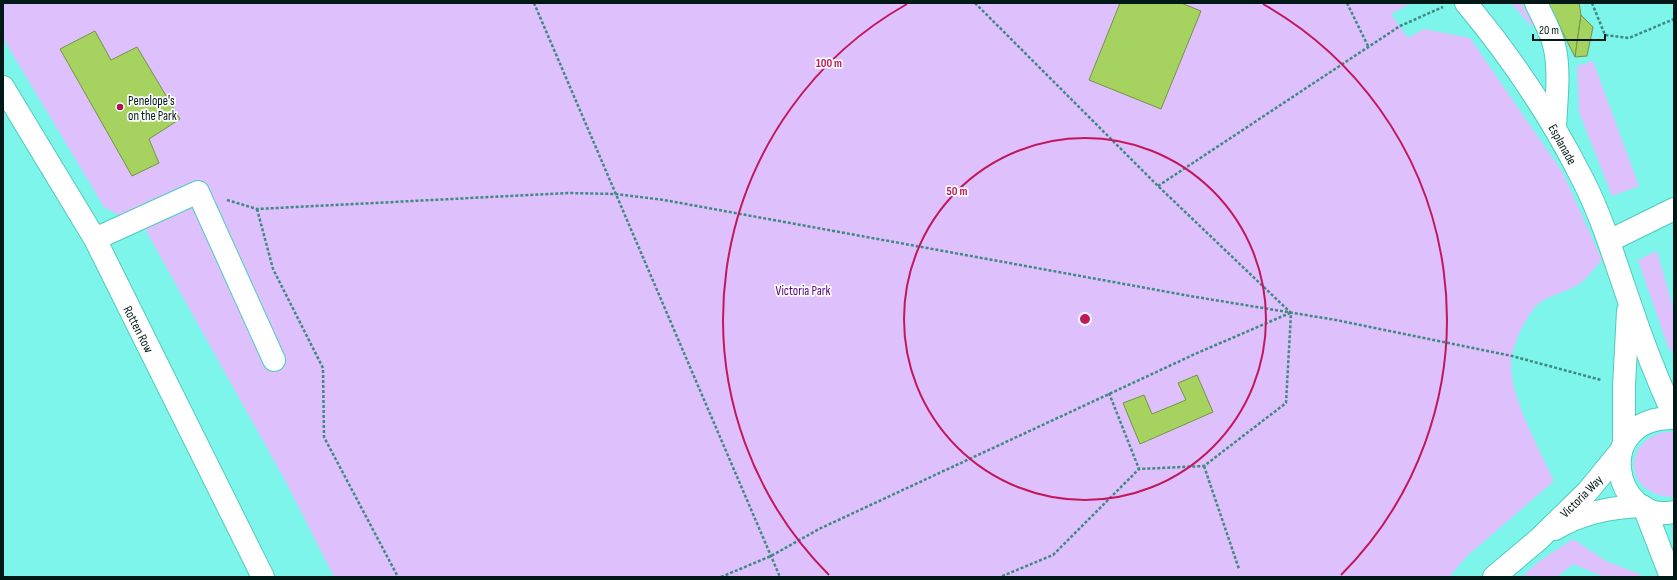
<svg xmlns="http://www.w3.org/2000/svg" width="1677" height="580" font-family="'Sofia Sans Condensed',sans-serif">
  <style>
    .green { fill: #dec0fc }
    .building { fill: #a6d360; stroke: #759347 }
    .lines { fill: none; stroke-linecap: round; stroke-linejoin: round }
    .minor-casing { stroke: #4fcabf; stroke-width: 24 }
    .path { stroke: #408982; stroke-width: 2.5; stroke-dasharray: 3 2; stroke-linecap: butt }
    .minor { stroke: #fff; stroke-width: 22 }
    .ring { fill: none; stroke: #c2185b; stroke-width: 2 }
    .poi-dot { fill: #a8144b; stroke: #fefefe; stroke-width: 1.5 }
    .labels { text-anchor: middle; stroke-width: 3.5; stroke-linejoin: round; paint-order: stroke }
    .poi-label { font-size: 13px; fill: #001916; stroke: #fefefe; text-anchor: start }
    .street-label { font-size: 13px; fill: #001916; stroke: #fefefe }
    .park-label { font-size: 13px; fill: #570284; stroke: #fefefe }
    .centre { fill: #c2185b; stroke: #fefefe; stroke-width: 2 }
    .ring-label { font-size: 12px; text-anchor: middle; font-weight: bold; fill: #c2185b; stroke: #fefefe; stroke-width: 3.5; stroke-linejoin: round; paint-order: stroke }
  </style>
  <rect width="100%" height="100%" fill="#7ef5ea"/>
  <g class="green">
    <path d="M3 3H1411L1391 14 1408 38 1424 29 1470 38 1563 173 1602 260C1595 267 1588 278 1579 284 1568 292 1545 296 1536 306 1524 320 1512 345 1511 364 1510 398 1540 450 1554 481L1467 556 1449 577H334L286 482 145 229 104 207 3 38Z"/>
    <polygon points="1511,3 1521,3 1533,24 1532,27"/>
    <polygon points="1593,61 1639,186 1612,196 1579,112 1577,66"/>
    <polygon points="1657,251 1674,311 1674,354 1668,347 1638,260"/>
    <path d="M1664 432H1674V497H1672C1626 496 1620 443 1664 432Z"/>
    <polygon points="1573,539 1606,561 1640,574 1640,577 1604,577 1573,564 1557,577 1522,577 1538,562"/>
  </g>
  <g class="building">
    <polygon points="1120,3 1181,3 1201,11 1161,109 1089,80"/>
    <polygon points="1548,3 1579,3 1581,15 1575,57"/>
    <polygon points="1581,15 1593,27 1587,56 1575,57"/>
    <polygon points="95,31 111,60 137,47 180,119 149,139 159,163 132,176 60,49"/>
    <polygon points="1197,375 1213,412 1140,444 1123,403 1144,395 1152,414 1186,400 1178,383"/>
  </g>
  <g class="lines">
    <g class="minor-casing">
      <g id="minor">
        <path d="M1466 3C1512 58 1552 118 1584 182 1603 220 1615 261 1629 301 1642 340 1657 379 1674 416"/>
        <path d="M1536 3C1543 18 1552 33 1555 49 1560 74 1556 102 1555 128"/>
        <polyline points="3,87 95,239 263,577"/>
        <polyline points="95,239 198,192 274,360"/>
        <polyline points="1609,241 1674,209"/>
        <path d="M1674 418C1591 417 1613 525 1674 512"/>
        <polyline points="1624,443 1624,386 1628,311"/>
        <polyline points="1644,507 1671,577"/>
        <path d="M1555 529C1581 513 1613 507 1642 506"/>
        <polyline points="1494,577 1539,539 1588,491 1620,452"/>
      </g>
    </g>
    <g class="path">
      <polyline points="534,3 780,577"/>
      <polyline points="975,3 1158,186 1291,313 1286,403 1204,466 1139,469 1053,555 1000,577"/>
      <polyline points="1347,3 1368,46"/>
      <polyline points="1592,3 1605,35 1629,38 1674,19"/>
      <polyline points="1158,186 1400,26 1443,7"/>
      <polyline points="227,200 257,209 568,193 616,194 664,200 1190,296 1336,320 1512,356 1601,380"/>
      <polyline points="257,209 273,269 323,368 324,437 398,577"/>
      <polyline points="1109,393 1139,469"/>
      <polyline points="1204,466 1239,569"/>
      <polyline points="721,577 771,556 819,529 1195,354 1290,313"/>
    </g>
    <use href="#minor" class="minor"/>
  </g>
  <g class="ring">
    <circle cx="1085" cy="319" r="181"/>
    <path d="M829 575A362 362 0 0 1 907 4M1263 4A362 362 0 0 1 1341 575"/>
  </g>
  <circle class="poi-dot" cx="120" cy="107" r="4"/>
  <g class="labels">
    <g class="poi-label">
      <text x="128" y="105">Penelope's<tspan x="128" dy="15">on the Park</tspan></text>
    </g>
    <g class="street-label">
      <text transform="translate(1563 144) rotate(61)" y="5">Esplanade</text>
      <text transform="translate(139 329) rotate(63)" y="5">Rotten Row</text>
      <text transform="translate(1581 496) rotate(-45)" y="5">Victoria Way</text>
    </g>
    <g class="park-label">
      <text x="803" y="295">Victoria Park</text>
    </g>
  </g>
  <circle cx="1085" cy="319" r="6" class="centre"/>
  <g class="ring-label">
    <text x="829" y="67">100 m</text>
    <text x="957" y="195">50 m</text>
  </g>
  <rect width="1677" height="580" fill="none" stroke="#001916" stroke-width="8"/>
  <path d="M1533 34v6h72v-6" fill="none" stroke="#001916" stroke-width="2"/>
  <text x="1539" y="34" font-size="12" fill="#001916" stroke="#fefefe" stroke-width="3" paint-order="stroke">20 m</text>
</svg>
